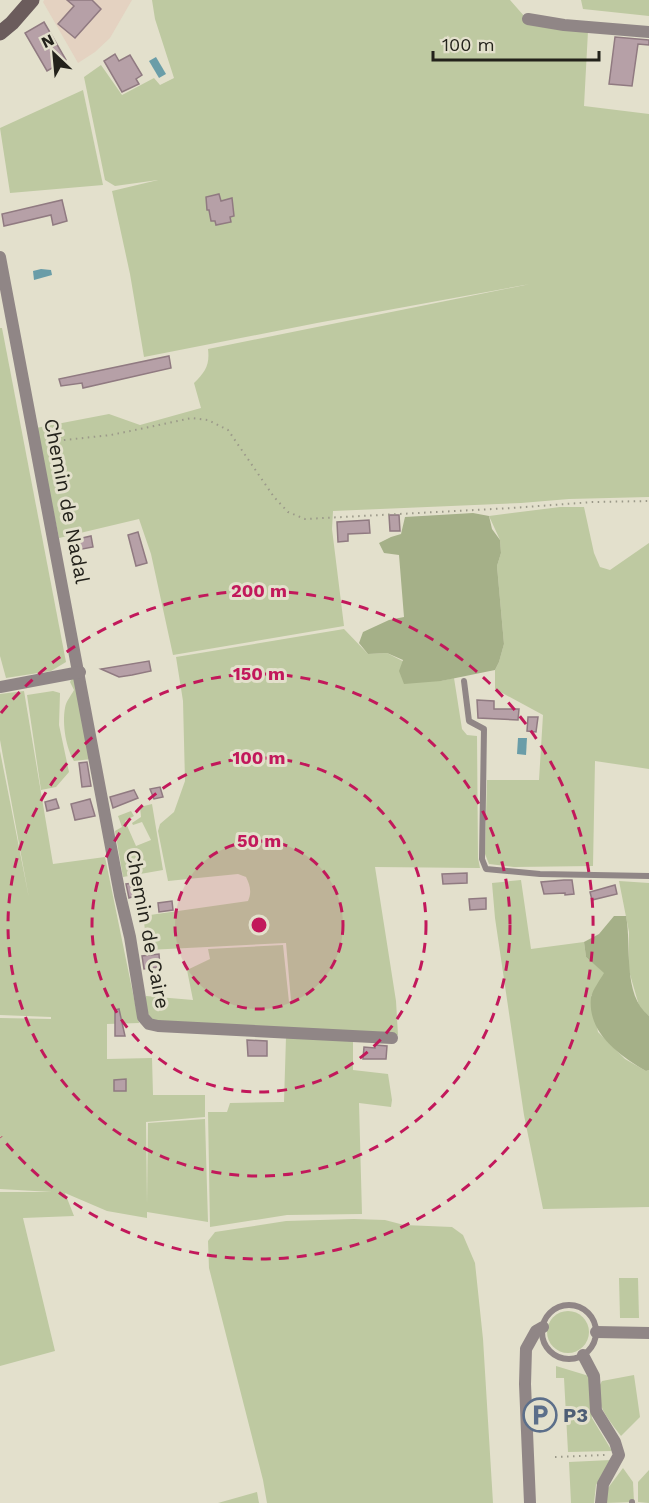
<svg xmlns="http://www.w3.org/2000/svg" width="649" height="1503" font-family="'Work Sans',sans-serif">
  <style>
    .commercial { fill: #e4d2c1 }
    .green { fill: #bec9a1 }
    .forest { fill: #a5b088 }
    .water { fill: #6a9da8 }
    .building { fill: #b6a0a7; stroke: #907a81; stroke-width: 1.5 }
    .lines { fill: none; stroke-linecap: round; stroke-linejoin: round }
    .path { stroke: #9b9989; stroke-width: 2; stroke-dasharray: 1.5 4.5; stroke-linecap: butt }
    .lane { stroke: #908686; stroke-width: 6 }
    .street { stroke: #908686; stroke-width: 12 }
    .secondary { stroke: #6b5c5c; stroke-width: 15 }
    .ring { fill: none; stroke: #c2185b; stroke-width: 3; stroke-dasharray: 10 8 }
    .labels { text-anchor: middle; stroke-width: 6; stroke-linejoin: round; paint-order: stroke }
    .street-label { font-size: 20px; fill: #23221b; stroke: #e3e0cc }
    .service-label { font-size: 20px; font-weight: bold; fill: #4e5e75; stroke: #e3e0cc; text-anchor: start }
    .centre { fill: #c2185b; stroke: #e3e0cc; stroke-width: 3 }
    .ring-label { font-size: 18px; text-anchor: middle; font-weight: bold; fill: #c2185b; stroke: #e3e0cc; stroke-width: 6; stroke-linejoin: round; paint-order: stroke }
  </style>
  <rect width="100%" height="100%" fill="#e3e0cc"/>
  <polygon class="commercial" points="44,0 132,0 110,38 95,52 78,63 43,2"/>
  <g class="green">
    <path d="M152 0H510L532 25 588 31 584 106 649 114V497L569 499 521 503 333 511 332 529 344 626 173 655 151 554 139 519 59 538 36 428 109 414 140 425 201 408 194 383C205 372 210 365 208 349L530 284 317 323 144 357 130 274 112 191 158 180 115 186 105 180 84 77 101 65 122 95 154 78 160 85 174 78 155 19Z"/>
    <polygon points="581,0 649,0 649,16 583,9"/>
    <polygon points="83,90 103,185 10,193 0,128"/>
    <polygon points="0,328 2,328 66,662 51,671 6,678 0,656"/>
    <polygon points="560,507 584,507 594,553 600,567 610,570 649,543 649,769 595,761 593,866 514,867 489,864 485,854 487,780 539,780 543,715 495,689 495,670 499,662 504,644 497,566 501,553 500,540 489,516"/>
    <path d="M344 629 368 654 387 653 441 681 454 678 462 729 467 735 477 736 478 858 480 868 375 867 396 1001 398 1035 153 1021 146 1010V996L193 1000 187 970 210 959 208 949 283 945 289 1002H296L291 1001 286 943 148 950 143 916 248 901C252 892 250 885 246 877L238 874 168 881 158 831 160 824 174 812 185 781 183 701 176 657Z"/>
    <path d="M78 676 92 759 74 761C66 748 62 724 65 708 66 701 71 696 74 690L70 682 72 678Z"/>
    <polygon points="24,691 53,864 105,857 139,1023 107,1024 107,1059 152,1058 153,1095 205,1095 205,1117 146,1122 147,1204 148,1123 205,1119 208,1222 147,1212 147,1218 107,1211 65,1193 74,1216 23,1218 55,1351 0,1366 0,1192 52,1192 0,1189 0,1018 51,1019 51,1017 0,1015 0,751 29,898 0,740 0,694"/>
    <polygon points="53,691 60,693 59,725 69,772 56,787 41,790 27,695"/>
    <polygon points="152,804 163,870 123,877 115,831 122,827 118,816 131,811 134,816 125,821 136,846 151,840 142,822 133,825 132,823 141,817 140,807"/>
    <polygon points="521,880 531,949 584,942 586,957 605,973 591,996 598,1032 625,1059 646,1071 649,1070 649,1207 543,1209 524,1115 495,918 492,883"/>
    <polygon points="619,881 649,883 649,1016 640,1009 629,971 629,932"/>
    <polygon points="286,1037 353,1039 353,1070 388,1074 392,1100 391,1107 359,1103 362,1214 287,1215 210,1227 208,1112 227,1112 230,1103 284,1102"/>
    <polygon points="354,1219 385,1220 404,1225 452,1227 463,1235 475,1263 483,1339 493,1503 267,1503 263,1480 209,1268 208,1241 215,1232 286,1221"/>
    <polygon points="619,1278 638,1278 639,1318 620,1318"/>
    <circle cx="568" cy="1332" r="21"/>
    <polygon points="556,1366 589,1376 592,1418 612,1451 568,1452 564,1378 556,1378"/>
    <path d="M634 1375 640 1417 621 1436C610 1421 590 1399 602 1381Z"/>
    <polygon points="611,1460 596,1485 594,1503 571,1503 569,1462"/>
    <polygon points="623,1468 633,1482 634,1502 605,1503 608,1488"/>
    <polygon points="649,1470 649,1503 638,1502 638,1482"/>
    <polygon points="257,1492 259,1503 218,1503"/>
  </g>
  <g class="forest">
    <polygon points="473,513 489,516 492,529 500,540 501,553 497,566 504,644 499,662 495,670 441,681 404,684 399,671 403,660 387,653 368,654 359,643 363,632 389,620 404,617 399,555 384,553 379,543 391,537 401,534 405,517"/>
    <path d="M614 916H626C632 947 622 994 649 1016V1070L646 1071C619 1055 587 1033 591 997 593 989 600 980 604 973L586 957 584 942 599 934Z"/>
  </g>
  <g class="water">
    <polygon points="156,57 166,74 159,78 149,61"/>
    <polygon points="41,269 51,270 52,275 34,280 33,271"/>
    <polygon points="518,738 527,738 526,755 517,754"/>
  </g>
  <g class="building">
    <polygon points="67,0 92,0 101,9 75,38 58,24 74,6"/>
    <polygon points="44,22 66,60 47,71 25,33"/>
    <polygon points="615,37 649,40 649,45 638,44 632,86 609,84"/>
    <polygon points="115,54 119,61 130,55 142,75 136,79 139,84 122,92 104,61"/>
    <polygon points="219,194 221,201 232,198 234,216 230,217 231,222 216,225 215,221 211,221 209,210 207,210 206,197"/>
    <polygon points="62,200 67,221 53,225 51,215 4,226 2,214"/>
    <polygon points="169,356 171,368 83,388 82,383 61,386 59,379"/>
    <polygon points="389,515 399,515 400,531 390,531"/>
    <polygon points="369,520 370,533 348,534 348,541 338,542 337,522"/>
    <polygon points="138,532 147,563 136,566 128,535"/>
    <polygon points="91,536 93,547 72,551 69,541"/>
    <polygon points="149,661 151,671 132,675 119,677 101,669"/>
    <polygon points="477,700 494,701 494,709 519,709 518,720 478,718"/>
    <polygon points="528,717 538,717 536,732 527,731"/>
    <polygon points="87,762 91,786 82,787 79,763"/>
    <polygon points="160,787 163,797 154,799 150,789"/>
    <polygon points="134,790 138,798 113,808 110,797"/>
    <polygon points="56,799 59,808 47,811 45,802"/>
    <polygon points="90,799 95,816 75,820 71,804"/>
    <polygon points="467,873 467,883 443,884 442,874"/>
    <polygon points="564,880 572,880 574,894 565,895 565,893 544,894 541,882"/>
    <polygon points="142,882 146,892 129,898 126,884"/>
    <polygon points="615,885 617,894 592,900 590,892"/>
    <polygon points="486,898 486,909 470,910 469,899"/>
    <polygon points="172,901 173,910 159,912 158,903"/>
    <polygon points="159,954 160,967 144,969 142,956"/>
    <polygon points="119,1009 125,1036 115,1036 115,1010"/>
    <polygon points="247,1040 267,1041 267,1056 248,1056"/>
    <polygon points="375,1045 387,1046 386,1059 363,1059 364,1047 375,1048"/>
    <polygon points="126,1079 126,1091 114,1091 114,1080"/>
  </g>
  <g class="lines">
    <g class="path">
      <polyline points="46,442 111,435 192,418 208,420 228,430 274,497 288,512 305,519 512,508 593,502 649,501"/>
      <polyline points="555,1457 606,1455"/>
    </g>
    <g class="lane">
      <polyline points="464,681 469,721 484,729 482,859 486,869 540,874 649,876"/>
      <circle cx="569" cy="1332" r="27"/>
      <polyline points="632,1502 632,1503"/>
    </g>
    <g class="street">
      <polyline points="528,19 564,25 649,32"/>
      <polyline points="0,257 120,895 130,937 143,1017 149,1024 158,1026 392,1038"/>
      <polyline points="0,687 80,672"/>
      <polyline points="596,1332 649,1333"/>
      <polyline points="583,1355 594,1376 596,1411 615,1442 619,1455 603,1484 601,1503"/>
      <polyline points="530,1503 525,1384 526,1349 536,1331 543,1327"/>
    </g>
    <polyline class="secondary" points="0,33 12,23 32,0"/>
  </g>
  <circle cx="259" cy="925" r="84" fill="#c2185b" fill-opacity=".12"/>
  <g class="ring">
    <circle cx="259" cy="925" r="84"/>
    <circle cx="259" cy="925" r="167"/>
    <circle cx="259" cy="925" r="251"/>
    <path d="M1 713A334 334 0 1 1 1 1137"/>
  </g>
  <defs>
    <g id="parking-ring" transform="scale(1.725)"><circle r="9.5" fill="#e3e0cc" stroke="#5c6f8a" stroke-width="1.5"/><path d="M-3.5-5.5H1a3.5 3.5 0 0 1 0 7H-1V5.5H-3.5ZM-1-3.4V-.6H.8a1.4 1.4 0 0 0 0-2.8Z" fill="#5c6f8a"/></g>
  </defs>
  <g fill-rule="evenodd">
    <use href="#parking-ring" x="540" y="1415"/>
  </g>
  <g class="labels">
    <g class="street-label">
      <text transform="translate(67 501) rotate(79)" y="7">Chemin de Nadal</text>
      <text transform="translate(148 929) rotate(79)" y="7">Chemin de Caire</text>
    </g>
    <g class="service-label">
      <text x="563" y="1422">P3</text>
    </g>
  </g>
  <circle cx="259" cy="925" r="9" class="centre"/>
  <g class="ring-label">
    <text x="259" y="597">200 m</text>
    <text x="259" y="680">150 m</text>
    <text x="259" y="764">100 m</text>
    <text x="259" y="847">50 m</text>
  </g>
  <g transform="translate(54 54) rotate(334)" stroke="#e3e0cc" stroke-width="4.5" paint-order="stroke">
  <path d="M0-4.5L10 22L0 15L-10 22Z" fill="#23221b"/>
  <text y="-9" font-size="16" font-weight="bold" text-anchor="middle" fill="#23221b">N</text>
  </g>
  <path d="M433 51v9h166v-9" fill="none" stroke="#23221b" stroke-width="3"/>
  <text x="442" y="51" font-size="18" fill="#23221b" stroke="#e3e0cc" stroke-width="4.5" paint-order="stroke">100 m</text>
</svg>
